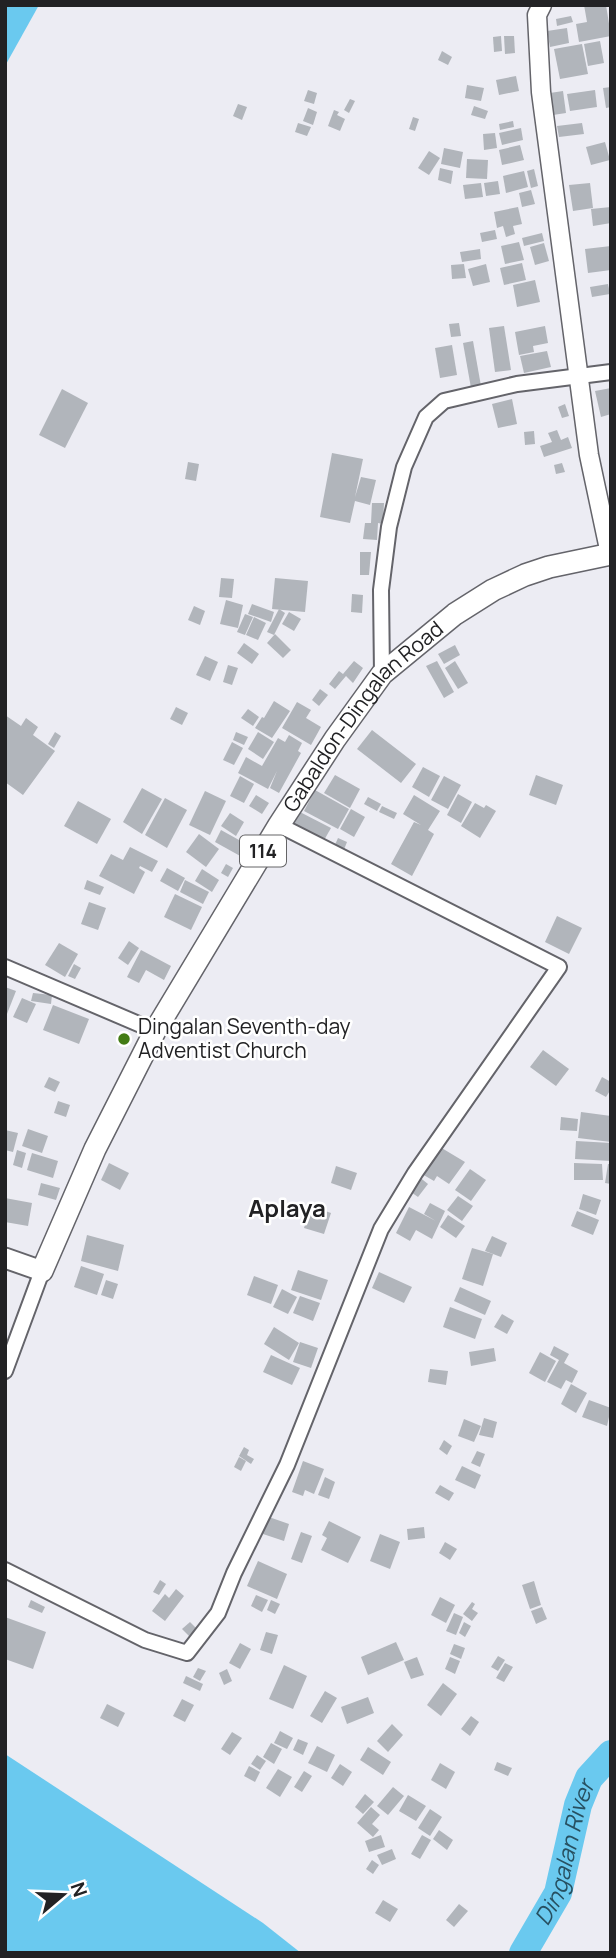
<svg xmlns="http://www.w3.org/2000/svg" width="616" height="1958" font-family="Manrope,sans-serif">
  <style>
    .water { fill: #6ac9ef }
    .lines { fill: none; stroke-linecap: round; stroke-linejoin: round }
    .river { stroke: #6ac9ef; stroke-width: 28 }
    .building { fill: #b1b5bb }
    .minor-casing { stroke: #64646a; stroke-width: 18 }
    .tertiary-casing { stroke: #64646a; stroke-width: 21 }
    .secondary-casing { stroke: #64646a; stroke-width: 23 }
    .primary-casing { stroke: #64646a; stroke-width: 24 }
    .minor { stroke: #fff; stroke-width: 14 }
    .tertiary { stroke: #fff; stroke-width: 18 }
    .secondary { stroke: #fff; stroke-width: 19 }
    .primary { stroke: #fff; stroke-width: 21 }
    .poi-dot { fill: #427b14; stroke: #fff; stroke-width: 2.5 }
    .labels { text-anchor: middle; stroke-width: 5; stroke-linejoin: round; paint-order: stroke }
    .shield { fill: #fff; stroke: #646466; stroke-width: 2 }
    .shield-label { font-size: 19px; font-weight: bold; fill: #222224 }
    .street-label { font-size: 21px; fill: #222224; stroke: #fff }
    .poi-label { font-size: 21px; fill: #222224; stroke: #fff; text-anchor: start }
    .water-label { font-size: 23px; font-style: italic; fill: #275061; stroke: #fff }
    .quarter-label { font-size: 24px; font-weight: bold; fill: #222224; stroke: #fff }
  </style>
  <rect width="100%" height="100%" fill="#ececf3"/>
  <g class="water">
    <polygon points="5,5 39,5 5,66"/>
    <polygon points="5,1754 263,1923 301,1953 5,1953"/>
  </g>
  <g class="lines">
    <path class="river" id="s1" d="M523 1953 558 1893 578 1805 589 1778 611 1754"/>
  </g>
  <g class="building">
    <polygon points="584,5 606,5 611,36 579,42 576,24 587,22"/>
    <polygon points="571,16 573,22 557,26 556,19"/>
    <polygon points="567,28 569,43 550,47 547,31"/>
    <polygon points="501,36 502,51 494,52 493,37"/>
    <polygon points="504,36 514,36 515,53 505,54"/>
    <polygon points="600,41 604,63 588,66 584,44"/>
    <polygon points="582,44 588,74 560,79 554,49"/>
    <polygon points="442,51 452,57 448,65 438,60"/>
    <polygon points="516,76 519,91 499,95 496,80"/>
    <polygon points="467,85 484,88 481,101 465,98"/>
    <polygon points="611,87 611,107 606,108 603,88"/>
    <polygon points="308,90 317,93 314,104 304,101"/>
    <polygon points="595,90 597,107 570,111 567,94"/>
    <polygon points="563,91 566,113 553,115 550,93"/>
    <polygon points="350,99 355,101 349,113 344,110"/>
    <polygon points="238,104 247,107 242,120 233,116"/>
    <polygon points="474,106 488,111 485,119 471,115"/>
    <polygon points="308,108 317,112 313,125 303,121"/>
    <polygon points="334,110 339,112 337,115 345,119 340,131 328,126"/>
    <polygon points="413,117 419,119 415,131 409,129"/>
    <polygon points="513,121 514,127 500,130 499,124"/>
    <polygon points="298,123 311,127 307,136 295,132"/>
    <polygon points="582,123 584,134 559,137 557,126"/>
    <polygon points="521,128 523,140 502,145 499,133"/>
    <polygon points="495,133 497,148 484,150 483,134"/>
    <polygon points="605,142 610,160 591,165 586,147"/>
    <polygon points="520,145 524,160 502,165 499,150"/>
    <polygon points="444,148 463,152 460,168 441,164"/>
    <polygon points="429,151 440,158 429,175 418,168"/>
    <polygon points="467,159 488,160 487,179 466,178"/>
    <polygon points="440,168 453,171 451,184 438,180"/>
    <polygon points="534,169 538,186 531,188 527,171"/>
    <polygon points="524,171 528,187 506,193 503,176"/>
    <polygon points="498,181 500,194 486,196 484,183"/>
    <polygon points="481,183 483,197 465,199 463,185"/>
    <polygon points="590,183 593,208 573,211 569,185"/>
    <polygon points="531,190 535,204 522,207 519,193"/>
    <polygon points="518,207 522,224 513,226 515,234 506,237 503,226 497,228 494,212"/>
    <polygon points="611,207 611,223 593,226 591,209"/>
    <polygon points="495,230 497,239 482,242 480,233"/>
    <polygon points="542,233 544,241 524,246 522,238"/>
    <polygon points="519,242 524,260 505,264 501,246"/>
    <polygon points="544,243 549,261 535,265 530,247"/>
    <polygon points="611,246 611,270 588,273 585,249"/>
    <polygon points="480,249 481,259 462,262 460,252"/>
    <polygon points="522,263 526,280 504,285 500,268"/>
    <polygon points="464,264 466,278 452,279 451,265"/>
    <polygon points="486,264 490,282 473,286 468,269"/>
    <polygon points="535,280 540,302 517,307 513,285"/>
    <polygon points="608,284 610,294 592,297 590,287"/>
    <polygon points="459,323 461,336 451,337 449,324"/>
    <polygon points="504,326 511,370 495,372 489,328"/>
    <polygon points="545,326 548,343 533,346 534,352 519,355 515,332"/>
    <polygon points="473,341 481,386 471,388 463,343"/>
    <polygon points="452,345 457,375 440,378 435,348"/>
    <polygon points="547,351 551,367 524,373 520,356"/>
    <polygon points="611,388 611,414 601,417 595,391"/>
    <polygon points="62,389 88,403 65,448 39,435"/>
    <polygon points="512,399 517,424 498,428 492,404"/>
    <polygon points="565,404 569,416 562,418 558,407"/>
    <polygon points="557,430 561,440 568,437 572,448 544,457 540,446 552,442 548,433"/>
    <polygon points="534,431 535,444 525,445 524,432"/>
    <polygon points="332,453 363,459 355,497 361,477 376,480 370,505 355,501 350,523 320,517"/>
    <polygon points="188,462 199,464 196,481 185,479"/>
    <polygon points="562,463 565,472 556,474 554,465"/>
    <polygon points="372,503 384,503 383,524 378,523 377,540 363,539 365,523 371,523"/>
    <polygon points="360,552 371,552 369,575 360,575"/>
    <polygon points="221,578 234,579 232,598 219,597"/>
    <polygon points="275,578 308,581 305,612 272,609"/>
    <polygon points="352,594 363,595 362,613 351,612"/>
    <polygon points="226,600 243,605 238,628 220,624"/>
    <polygon points="252,604 274,612 271,622 248,614"/>
    <polygon points="194,606 205,611 200,625 188,620"/>
    <polygon points="279,609 285,613 274,635 267,632"/>
    <polygon points="289,612 301,619 294,631 282,624"/>
    <polygon points="245,614 253,617 245,635 237,632"/>
    <polygon points="254,617 266,623 258,640 246,635"/>
    <polygon points="275,634 291,650 283,658 267,643"/>
    <polygon points="244,643 259,654 252,664 237,653"/>
    <polygon points="455,645 460,655 444,664 438,654"/>
    <polygon points="205,656 218,662 210,681 196,675"/>
    <polygon points="354,661 363,668 353,683 346,676 335,689 329,684 339,671 343,674"/>
    <polygon points="437,661 454,692 444,698 426,666"/>
    <polygon points="455,661 468,683 458,689 445,668"/>
    <polygon points="228,665 238,668 232,685 223,682"/>
    <polygon points="320,689 328,695 319,706 312,700"/>
    <polygon points="274,701 290,711 272,738 255,728 262,717 264,718"/>
    <polygon points="297,702 311,710 306,718 321,727 311,745 282,728"/>
    <polygon points="176,707 188,713 182,725 170,719"/>
    <polygon points="248,709 259,717 253,726 241,718"/>
    <polygon points="5,715 21,726 26,718 38,727 33,735 55,751 23,795 5,782"/>
    <polygon points="372,730 416,764 401,783 357,749"/>
    <polygon points="55,732 61,736 54,748 48,744"/>
    <polygon points="236,732 248,737 244,745 233,740"/>
    <polygon points="258,732 274,742 263,759 248,749"/>
    <polygon points="289,735 302,743 298,751 301,753 279,793 270,788 277,771 268,789 238,773 246,757 262,766 278,738 285,742"/>
    <polygon points="232,742 243,748 234,765 223,760"/>
    <polygon points="423,767 440,776 429,797 412,787"/>
    <polygon points="335,775 360,789 350,808 324,793"/>
    <polygon points="536,775 563,785 556,805 529,795"/>
    <polygon points="240,776 254,784 244,803 230,796"/>
    <polygon points="444,776 461,785 448,809 431,800"/>
    <polygon points="142,788 162,799 142,834 123,822"/>
    <polygon points="315,790 349,809 338,829 304,811"/>
    <polygon points="205,791 226,801 210,835 189,825"/>
    <polygon points="458,794 472,802 461,823 447,815"/>
    <polygon points="256,795 269,803 262,814 249,806"/>
    <polygon points="414,795 440,811 428,830 434,834 412,876 391,864 414,822 421,825 403,814"/>
    <polygon points="368,797 381,804 377,811 364,804"/>
    <polygon points="165,798 187,810 167,848 145,835"/>
    <polygon points="78,801 111,819 97,844 64,826"/>
    <polygon points="475,803 484,808 486,805 496,811 480,838 461,826"/>
    <polygon points="382,806 397,813 394,819 379,812"/>
    <polygon points="351,809 365,817 354,837 340,829"/>
    <polygon points="298,811 331,828 323,842 290,826"/>
    <polygon points="230,813 244,822 236,836 221,826"/>
    <polygon points="221,830 248,845 242,857 215,842"/>
    <polygon points="199,834 219,849 206,867 186,852"/>
    <polygon points="338,838 347,842 343,852 334,847"/>
    <polygon points="130,847 158,861 152,872 140,866 139,868 145,872 134,894 99,876 111,854 123,860"/>
    <polygon points="226,864 233,868 228,877 221,873"/>
    <polygon points="167,868 185,878 178,891 160,881"/>
    <polygon points="202,869 219,880 212,892 195,881"/>
    <polygon points="87,880 104,887 100,895 84,889"/>
    <polygon points="185,880 209,892 203,904 180,892"/>
    <polygon points="175,894 202,907 191,930 164,917"/>
    <polygon points="89,902 106,908 98,930 81,924"/>
    <polygon points="557,916 582,928 569,954 545,942"/>
    <polygon points="129,941 139,948 128,965 118,958"/>
    <polygon points="59,943 78,954 65,977 45,965"/>
    <polygon points="141,950 171,966 164,980 146,970 139,983 127,977"/>
    <polygon points="74,964 81,968 75,979 68,976"/>
    <polygon points="5,987 16,991 5,1019"/>
    <polygon points="33,993 52,995 51,1004 31,1001"/>
    <polygon points="22,998 36,1004 27,1023 13,1017"/>
    <polygon points="53,1005 89,1019 79,1044 43,1030"/>
    <polygon points="543,1050 569,1069 556,1086 530,1067"/>
    <polygon points="49,1077 60,1082 55,1092 44,1087"/>
    <polygon points="602,1077 611,1082 611,1089 606,1097 595,1091"/>
    <polygon points="58,1101 70,1105 66,1117 54,1113"/>
    <polygon points="581,1112 611,1116 611,1142 578,1138"/>
    <polygon points="561,1117 578,1119 577,1131 560,1130"/>
    <polygon points="28,1129 48,1136 42,1153 22,1146"/>
    <polygon points="5,1130 18,1133 13,1152 5,1150"/>
    <polygon points="576,1141 611,1143 611,1161 575,1159"/>
    <polygon points="440,1147 465,1162 449,1184 437,1176 434,1181 422,1174"/>
    <polygon points="17,1150 26,1153 22,1168 13,1165"/>
    <polygon points="32,1153 58,1161 53,1178 27,1170"/>
    <polygon points="109,1163 129,1173 120,1190 101,1180"/>
    <polygon points="574,1163 602,1164 603,1180 574,1180"/>
    <polygon points="608,1164 611,1164 611,1184 605,1183"/>
    <polygon points="336,1166 357,1173 351,1190 331,1183"/>
    <polygon points="470,1169 486,1180 471,1201 455,1190"/>
    <polygon points="418,1176 428,1184 418,1197 408,1190"/>
    <polygon points="41,1183 60,1188 56,1200 38,1195"/>
    <polygon points="583,1194 601,1200 596,1215 579,1209"/>
    <polygon points="458,1196 473,1206 462,1221 447,1210"/>
    <polygon points="5,1198 32,1203 28,1226 5,1222"/>
    <polygon points="430,1203 445,1211 432,1239 416,1230 410,1241 396,1233 409,1207 436,1221 424,1214"/>
    <polygon points="311,1206 331,1213 324,1234 304,1228"/>
    <polygon points="577,1211 599,1220 593,1235 571,1226"/>
    <polygon points="448,1215 465,1226 456,1238 440,1227"/>
    <polygon points="87,1235 124,1245 118,1271 81,1261"/>
    <polygon points="492,1236 507,1243 501,1257 485,1251"/>
    <polygon points="472,1248 493,1254 483,1286 462,1279"/>
    <polygon points="81,1266 104,1274 97,1295 74,1287"/>
    <polygon points="298,1270 328,1280 321,1300 291,1290"/>
    <polygon points="379,1272 412,1287 404,1303 372,1288"/>
    <polygon points="254,1276 278,1285 271,1304 247,1295"/>
    <polygon points="106,1280 118,1284 113,1299 101,1295"/>
    <polygon points="460,1287 491,1301 485,1315 454,1301"/>
    <polygon points="282,1289 297,1297 288,1314 273,1307"/>
    <polygon points="300,1296 320,1303 313,1321 293,1313"/>
    <polygon points="450,1307 482,1319 475,1339 443,1327"/>
    <polygon points="502,1314 514,1321 507,1334 494,1327"/>
    <polygon points="274,1327 299,1343 289,1360 264,1344"/>
    <polygon points="300,1342 318,1348 311,1368 293,1362"/>
    <polygon points="554,1346 569,1354 564,1363 578,1371 572,1383 566,1380 561,1389 547,1382 559,1360 550,1355"/>
    <polygon points="494,1348 496,1361 471,1366 469,1352"/>
    <polygon points="540,1352 556,1361 545,1382 529,1373"/>
    <polygon points="271,1355 300,1368 292,1385 263,1372"/>
    <polygon points="430,1369 448,1371 446,1385 428,1382"/>
    <polygon points="571,1384 587,1393 576,1413 561,1404"/>
    <polygon points="589,1400 611,1408 607,1426 582,1417"/>
    <polygon points="484,1418 497,1422 493,1438 479,1435"/>
    <polygon points="464,1419 481,1426 474,1442 458,1436"/>
    <polygon points="444,1440 452,1446 447,1455 439,1449"/>
    <polygon points="244,1447 249,1450 247,1455 254,1459 251,1464 239,1456"/>
    <polygon points="477,1451 485,1454 480,1467 471,1463"/>
    <polygon points="239,1457 246,1461 241,1471 234,1467"/>
    <polygon points="303,1461 324,1469 314,1494 305,1490 303,1496 292,1492"/>
    <polygon points="462,1466 481,1475 475,1489 455,1480"/>
    <polygon points="325,1477 335,1482 329,1499 318,1495"/>
    <polygon points="440,1485 454,1493 449,1501 435,1493"/>
    <polygon points="266,1516 289,1524 284,1541 260,1533"/>
    <polygon points="329,1521 361,1537 348,1563 321,1550 327,1538 322,1535"/>
    <polygon points="424,1527 425,1538 408,1540 407,1529"/>
    <polygon points="301,1532 312,1536 302,1563 291,1559"/>
    <polygon points="380,1534 400,1542 390,1569 370,1561"/>
    <polygon points="445,1542 457,1549 450,1560 439,1553"/>
    <polygon points="258,1561 287,1574 277,1599 247,1586"/>
    <polygon points="160,1580 166,1584 159,1595 153,1592"/>
    <polygon points="534,1581 541,1605 530,1609 522,1585"/>
    <polygon points="176,1589 184,1596 165,1621 152,1611 165,1594 169,1598"/>
    <polygon points="256,1595 268,1600 262,1612 251,1606"/>
    <polygon points="440,1597 455,1605 446,1623 431,1615"/>
    <polygon points="31,1600 45,1607 42,1613 28,1607"/>
    <polygon points="271,1600 280,1604 275,1614 267,1610"/>
    <polygon points="472,1602 475,1604 472,1609 478,1613 472,1621 463,1614"/>
    <polygon points="542,1607 547,1619 536,1624 531,1611"/>
    <polygon points="454,1613 463,1617 456,1635 446,1631"/>
    <polygon points="5,1617 46,1632 33,1669 5,1659"/>
    <polygon points="190,1622 197,1629 189,1636 182,1629"/>
    <polygon points="464,1622 471,1626 465,1637 459,1633"/>
    <polygon points="266,1632 278,1635 272,1654 260,1650"/>
    <polygon points="396,1642 404,1660 368,1675 361,1657"/>
    <polygon points="240,1643 251,1649 240,1669 229,1663"/>
    <polygon points="454,1644 465,1648 461,1659 450,1654"/>
    <polygon points="498,1656 505,1660 498,1671 491,1667"/>
    <polygon points="417,1657 424,1675 411,1679 404,1662"/>
    <polygon points="450,1657 460,1661 455,1674 445,1669"/>
    <polygon points="505,1663 513,1667 504,1682 496,1678"/>
    <polygon points="284,1665 307,1676 293,1709 269,1699"/>
    <polygon points="198,1668 206,1671 200,1681 193,1677"/>
    <polygon points="227,1669 232,1681 224,1685 219,1673"/>
    <polygon points="186,1676 203,1684 200,1691 183,1683"/>
    <polygon points="443,1683 457,1694 441,1716 427,1705"/>
    <polygon points="325,1691 337,1698 322,1723 310,1716"/>
    <polygon points="368,1697 374,1713 347,1724 341,1707"/>
    <polygon points="182,1699 194,1705 185,1722 173,1716"/>
    <polygon points="107,1704 125,1713 118,1727 100,1718"/>
    <polygon points="471,1716 479,1722 470,1736 461,1729"/>
    <polygon points="392,1724 403,1735 388,1752 377,1741"/>
    <polygon points="280,1731 293,1738 287,1749 274,1743"/>
    <polygon points="232,1732 242,1738 230,1755 221,1749"/>
    <polygon points="298,1739 308,1743 303,1755 293,1750"/>
    <polygon points="271,1743 282,1749 274,1764 263,1757"/>
    <polygon points="317,1746 335,1755 327,1772 308,1763"/>
    <polygon points="368,1747 391,1762 383,1775 360,1760"/>
    <polygon points="257,1755 266,1761 260,1770 251,1764"/>
    <polygon points="497,1762 512,1768 508,1776 494,1770"/>
    <polygon points="440,1763 455,1772 446,1789 431,1780"/>
    <polygon points="340,1764 352,1772 343,1786 331,1778"/>
    <polygon points="249,1766 260,1772 255,1782 244,1776"/>
    <polygon points="278,1769 292,1777 280,1797 266,1788"/>
    <polygon points="304,1771 312,1776 302,1792 294,1787"/>
    <polygon points="393,1787 404,1796 388,1815 377,1806"/>
    <polygon points="365,1794 374,1802 363,1814 355,1807"/>
    <polygon points="408,1795 426,1806 416,1821 399,1811"/>
    <polygon points="371,1807 380,1815 372,1824 379,1830 373,1837 357,1823"/>
    <polygon points="430,1809 442,1817 430,1836 418,1828"/>
    <polygon points="439,1830 453,1840 447,1850 433,1839"/>
    <polygon points="381,1835 385,1847 369,1852 365,1841"/>
    <polygon points="422,1835 431,1840 420,1859 411,1854"/>
    <polygon points="392,1849 396,1859 382,1865 377,1855"/>
    <polygon points="372,1860 379,1865 373,1874 366,1869"/>
    <polygon points="383,1900 398,1909 390,1922 375,1913"/>
    <polygon points="459,1904 468,1911 454,1927 446,1920"/>
  </g>
  <g class="lines">
    <g class="minor-casing">
      <g id="minor">
        <polyline points="382,674 381,590 389,527 404,467 426,417 444,401 517,384 611,372"/>
        <polyline points="5,967 155,1031"/>
        <polyline points="5,1371 42,1271"/>
        <polyline points="5,1570 145,1640 187,1653 218,1613 234,1573 287,1465 381,1229 415,1173 559,967 279,825"/>
      </g>
    </g>
    <g class="tertiary-casing">
      <polyline id="tertiary" points="542,5 537,15 541,92 589,455 610,554"/>
    </g>
    <g class="secondary-casing">
      <polyline id="secondary" points="5,1258 42,1271"/>
    </g>
    <g class="primary-casing">
      <g id="primary">
        <path id="s2" d="M42 1271 95 1149 155 1031 279 825 335 739 382 674 455 614 493 590 525 575 549 567 611 554"/>
      </g>
    </g>
    <use href="#minor" class="minor"/>
    <use href="#tertiary" class="tertiary"/>
    <use href="#secondary" class="secondary"/>
    <use href="#primary" class="primary"/>
  </g>
  <circle class="poi-dot" cx="124" cy="1039" r="7"/>
  <g class="labels">
    <rect class="shield" x="240" y="835.5" width="46" height="31" rx="5"/>
    <g class="shield-label">
      <text x="263" y="858">114</text>
    </g>
    <g class="street-label">
      <text dy="7" stroke="none"><textPath href="#s2" startOffset="644">Gabaldon-Dingalan Road</textPath></text>
    </g>
    <g class="poi-label">
      <text x="138" y="1034">Dingalan Seventh-day<tspan x="138" dy="24">Adventist Church</tspan></text>
    </g>
    <g class="water-label">
      <text dy="8" stroke="none"><textPath href="#s1" startOffset="110">Dingalan River</textPath></text>
    </g>
    <g class="quarter-label">
      <text x="287" y="1217">Aplaya</text>
    </g>
  </g>
  <rect width="616" height="1958" fill="none" stroke="#222224" stroke-width="14"/>
  <g transform="translate(63 1895) rotate(71)" stroke="#ffffff" stroke-width="5" paint-order="stroke">
  <path d="M0-5L12 26L0 18L-12 26Z" fill="#222224"/>
  <text y="-10" font-size="19" font-weight="bold" text-anchor="middle" fill="#222224">N</text>
  </g>
</svg>
